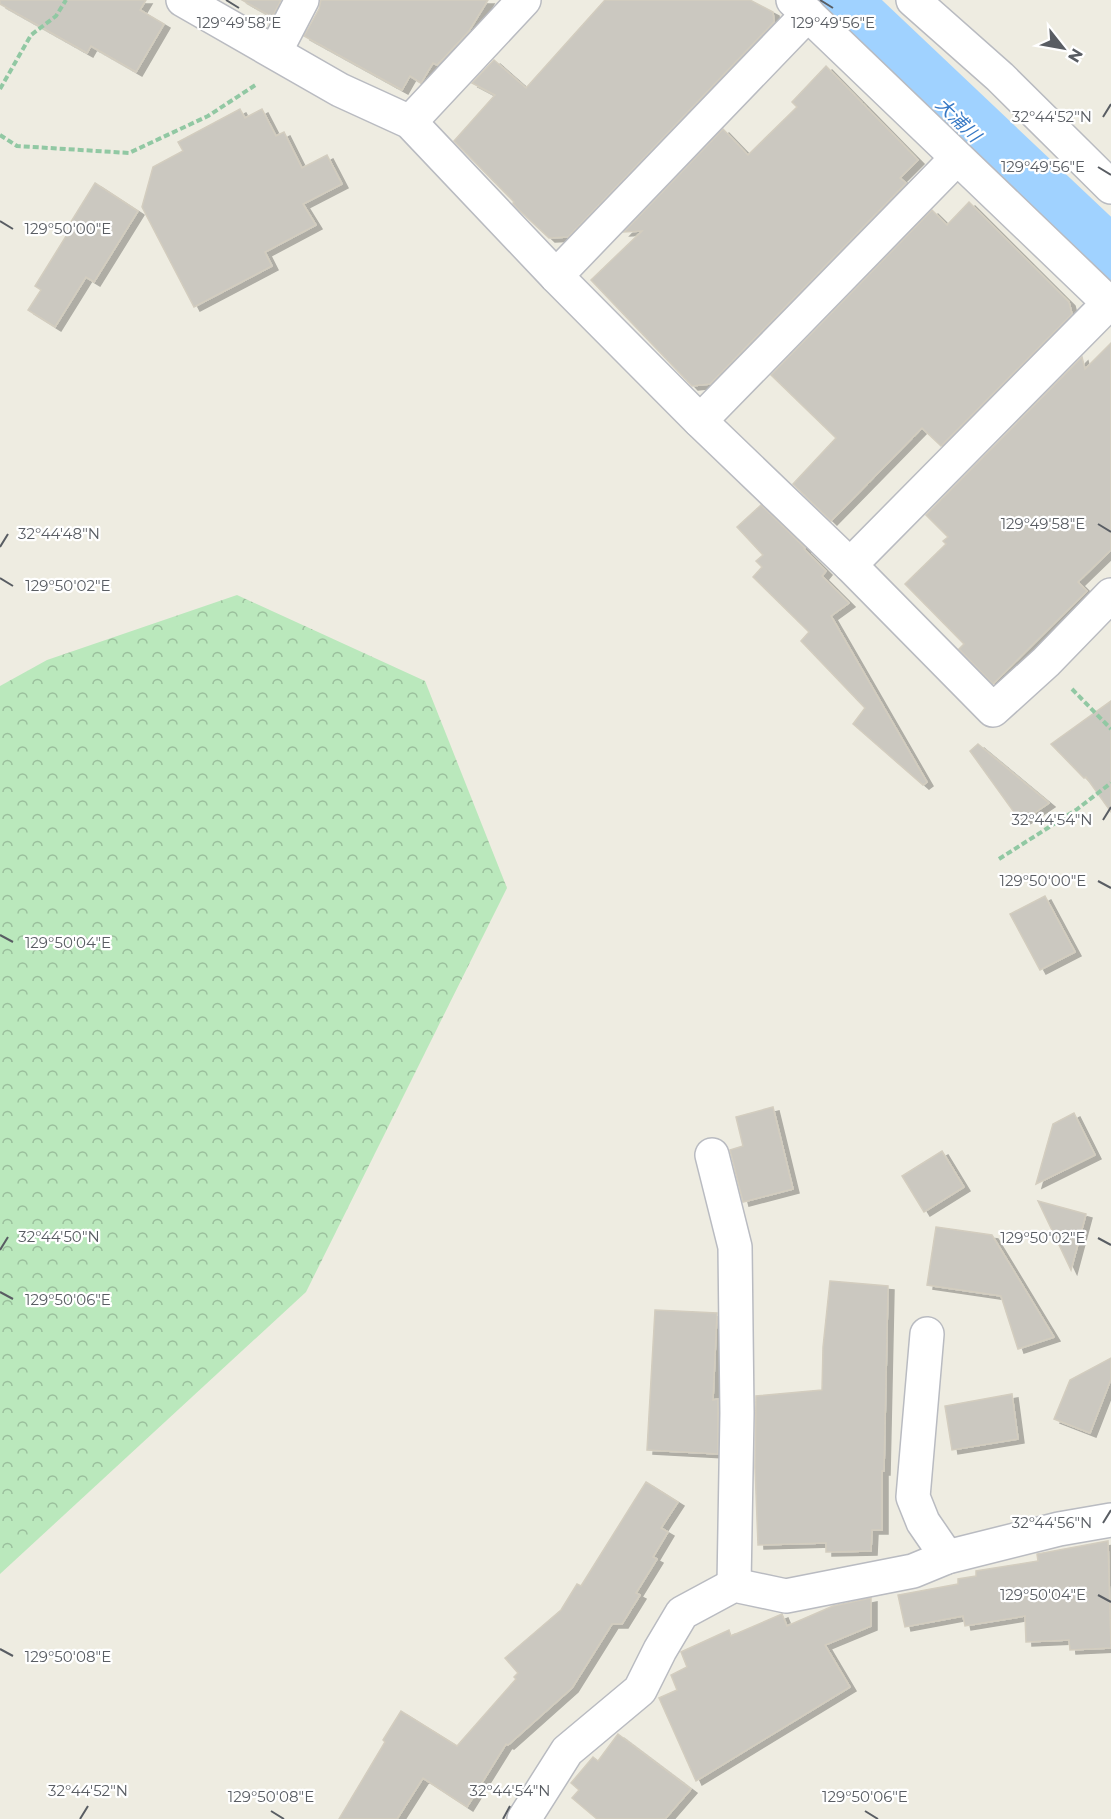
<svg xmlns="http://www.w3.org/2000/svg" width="1111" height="1819" font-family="Montserrat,'Noto Sans JP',sans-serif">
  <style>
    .forest { fill: url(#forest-crowns) }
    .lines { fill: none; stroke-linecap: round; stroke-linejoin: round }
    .river { stroke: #a0d2ff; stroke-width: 70 }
    .building { fill: #cbc8c0; stroke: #d3cdbf; stroke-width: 1.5; filter: url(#shadow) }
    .minor-casing { stroke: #b9bbc1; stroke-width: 36 }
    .path { stroke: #91c8a3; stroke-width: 4; stroke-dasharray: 6 3; stroke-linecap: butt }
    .minor { stroke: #fff; stroke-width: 33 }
    .ticks { fill: none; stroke: #595d63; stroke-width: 2 }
    .labels { text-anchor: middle; stroke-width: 4.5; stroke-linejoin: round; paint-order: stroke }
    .water-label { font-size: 18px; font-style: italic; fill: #3577c4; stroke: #fff }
    .ticks-label { font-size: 15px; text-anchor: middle; fill: #595d63; stroke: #fff; stroke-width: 4.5; stroke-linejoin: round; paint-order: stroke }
  </style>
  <defs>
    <pattern id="forest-crowns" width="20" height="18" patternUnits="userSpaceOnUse" patternTransform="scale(1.5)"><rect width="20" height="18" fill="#bae8bc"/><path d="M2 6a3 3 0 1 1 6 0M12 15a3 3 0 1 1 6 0" fill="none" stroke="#9abf9c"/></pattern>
    <filter id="shadow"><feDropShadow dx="6" dy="4" stdDeviation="0" flood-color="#0004"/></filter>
  </defs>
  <rect width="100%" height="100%" fill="#eeece1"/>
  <polygon class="forest" points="237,595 425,681 507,888 306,1292 0,1574 0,686 47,660"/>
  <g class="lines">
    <polyline class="river" points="831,0 1111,265"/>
  </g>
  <g class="building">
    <polygon points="0,0 146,0 140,10 164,24 136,72 91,46 87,53 0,4"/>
    <polygon points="242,0 281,0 272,17"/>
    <polygon points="321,0 488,0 469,31 437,65 433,63 421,83 410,76 402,90 304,36 319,9"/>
    <polygon points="605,0 750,0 773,12 774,22 568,237 549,238 517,208 513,203 514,202 454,141 495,95 472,83 494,60 526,88"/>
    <polygon points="826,66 918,160 900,178 906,183 710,384 692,386 591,280 642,231 624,232 723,129 748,155 797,107 792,102"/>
    <polygon points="240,109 245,118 262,109 276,136 284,132 302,168 327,155 342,184 303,204 316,225 265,252 272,266 194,307 142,207 153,167 183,151 178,142"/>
    <polygon points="95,183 138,211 94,282 86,277 55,327 28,310 41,290 35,286 73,225 69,225"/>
    <polygon points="969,202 1069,302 1072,314 941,446 922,428 831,521 793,484 836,438 771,375 932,210 947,225"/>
    <polygon points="1111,343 1111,550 1078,582 1087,591 993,684 959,649 964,644 905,584 946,544 943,541 948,537 926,515 1082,357 1085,369"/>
    <polygon points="761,505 805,548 804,549 826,571 822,576 849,603 831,616 927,782 923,785 853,724 865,708 801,641 809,632 753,577 762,567 756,561 763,555 737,527"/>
    <polygon points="1111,701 1111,812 1086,777 1084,778 1051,744"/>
    <polygon points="978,744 1049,803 1021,822 970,751"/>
    <polygon points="1045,896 1075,952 1040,970 1010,914"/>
    <polygon points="773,1107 793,1189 743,1202 730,1150 743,1146 736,1117"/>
    <polygon points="1074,1113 1095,1155 1036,1184 1053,1124"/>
    <polygon points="942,1151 964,1187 924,1212 902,1176"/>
    <polygon points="1038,1201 1086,1214 1071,1270"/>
    <polygon points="936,1227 992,1235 1054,1337 1018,1349 1001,1296 927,1285"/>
    <polygon points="830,1281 888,1286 884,1471 882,1471 882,1530 872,1530 871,1551 826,1552 826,1543 758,1545 755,1467 756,1396 822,1390 823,1347"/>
    <polygon points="655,1310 717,1313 713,1400 718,1399 718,1454 647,1450"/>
    <polygon points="1111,1358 1111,1379 1090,1433 1054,1419 1070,1380"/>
    <polygon points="1012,1394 1018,1439 952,1450 945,1406"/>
    <polygon points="646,1482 678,1502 661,1528 668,1532 653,1557 657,1559 636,1593 640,1595 622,1624 612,1624 572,1688 508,1745 506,1744 467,1807 423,1778 397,1819 339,1819 385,1742 383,1740 401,1711 457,1746 516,1679 514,1677 518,1673 505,1658 561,1610 577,1584 581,1586"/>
    <polygon points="1108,1541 1111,1648 1070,1650 1069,1640 1026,1642 1025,1616 965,1626 963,1616 905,1627 898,1595 958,1584 958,1579 976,1576 976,1571 1038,1561 1037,1554"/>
    <polygon points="871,1598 871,1626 825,1645 850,1687 696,1781 659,1698 677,1690 671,1675 687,1667 681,1652 729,1630 731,1636 782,1614 787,1626 833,1606"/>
    <polygon points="618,1734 691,1789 665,1819 597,1819 572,1798 579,1790 571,1783 593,1757 598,1761"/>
  </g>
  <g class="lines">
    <g class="minor-casing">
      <g id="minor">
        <polyline points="183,0 340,90 410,122 556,276 700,421 850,565 993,710 1046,662 1111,595"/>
        <polyline points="793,0 1111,305"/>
        <polyline points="913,0 1000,77 1111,187"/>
        <polyline points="275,52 302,0"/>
        <polyline points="410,122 524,0"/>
        <polyline points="556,276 808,14"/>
        <polyline points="700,421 957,158"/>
        <polyline points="850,565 1109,303"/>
        <polyline points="712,1155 735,1247 737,1413 734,1585"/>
        <polyline points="927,1334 913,1497 923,1522 947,1557"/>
        <polyline points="524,1819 567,1751 640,1690 660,1650 682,1613 734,1585 786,1596 913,1571 947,1557 1059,1529 1111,1520"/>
      </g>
    </g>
    <g class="path">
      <polyline points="0,89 31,35 56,16 66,0"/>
      <polyline points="0,135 17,146 129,153 208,116 257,84"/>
      <polyline points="1072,689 1111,729"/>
      <polyline points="999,859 1076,810 1111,783"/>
    </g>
    <use href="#minor" class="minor"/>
  </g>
  <path class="ticks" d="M226 0 239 8M820 0 833 8M1103 117 1111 104M1098 167 1111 175M0 221 13 229M1098 524 1111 532M0 547 8 534M0 578 13 586M1103 820 1111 807M1098 881 1111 888M0 935 13 942M1098 1238 1111 1245M0 1250 8 1237M0 1292 13 1299M1103 1523 1111 1510M1098 1595 1111 1602M0 1649 13 1656M271 1811 284 1819M865 1811 878 1819M80 1819 88 1806M503 1819 510 1806"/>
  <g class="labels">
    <g class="water-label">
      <text transform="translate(958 120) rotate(44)" y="6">大浦川</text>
    </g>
  </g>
  <g class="ticks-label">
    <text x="239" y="28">129°49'58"E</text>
    <text x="833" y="28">129°49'56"E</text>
    <text x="1052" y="122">32°44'52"N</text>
    <text x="1043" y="172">129°49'56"E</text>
    <text x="68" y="234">129°50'00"E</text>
    <text x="1043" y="529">129°49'58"E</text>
    <text x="59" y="539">32°44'48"N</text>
    <text x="68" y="591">129°50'02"E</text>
    <text x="1052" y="825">32°44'54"N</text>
    <text x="1043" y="886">129°50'00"E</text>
    <text x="68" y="948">129°50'04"E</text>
    <text x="59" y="1242">32°44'50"N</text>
    <text x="1043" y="1243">129°50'02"E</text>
    <text x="68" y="1305">129°50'06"E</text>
    <text x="1052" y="1528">32°44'56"N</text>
    <text x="1043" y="1600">129°50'04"E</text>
    <text x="68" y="1662">129°50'08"E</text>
    <text x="88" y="1796">32°44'52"N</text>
    <text x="510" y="1796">32°44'54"N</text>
    <text x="271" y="1802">129°50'08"E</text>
    <text x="865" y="1802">129°50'06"E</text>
  </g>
  <g transform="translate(1063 48) rotate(121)" stroke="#ffffff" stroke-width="4.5" paint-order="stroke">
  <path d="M0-4.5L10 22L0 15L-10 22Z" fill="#595d63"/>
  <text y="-9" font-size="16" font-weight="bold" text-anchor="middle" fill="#595d63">N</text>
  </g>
</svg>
